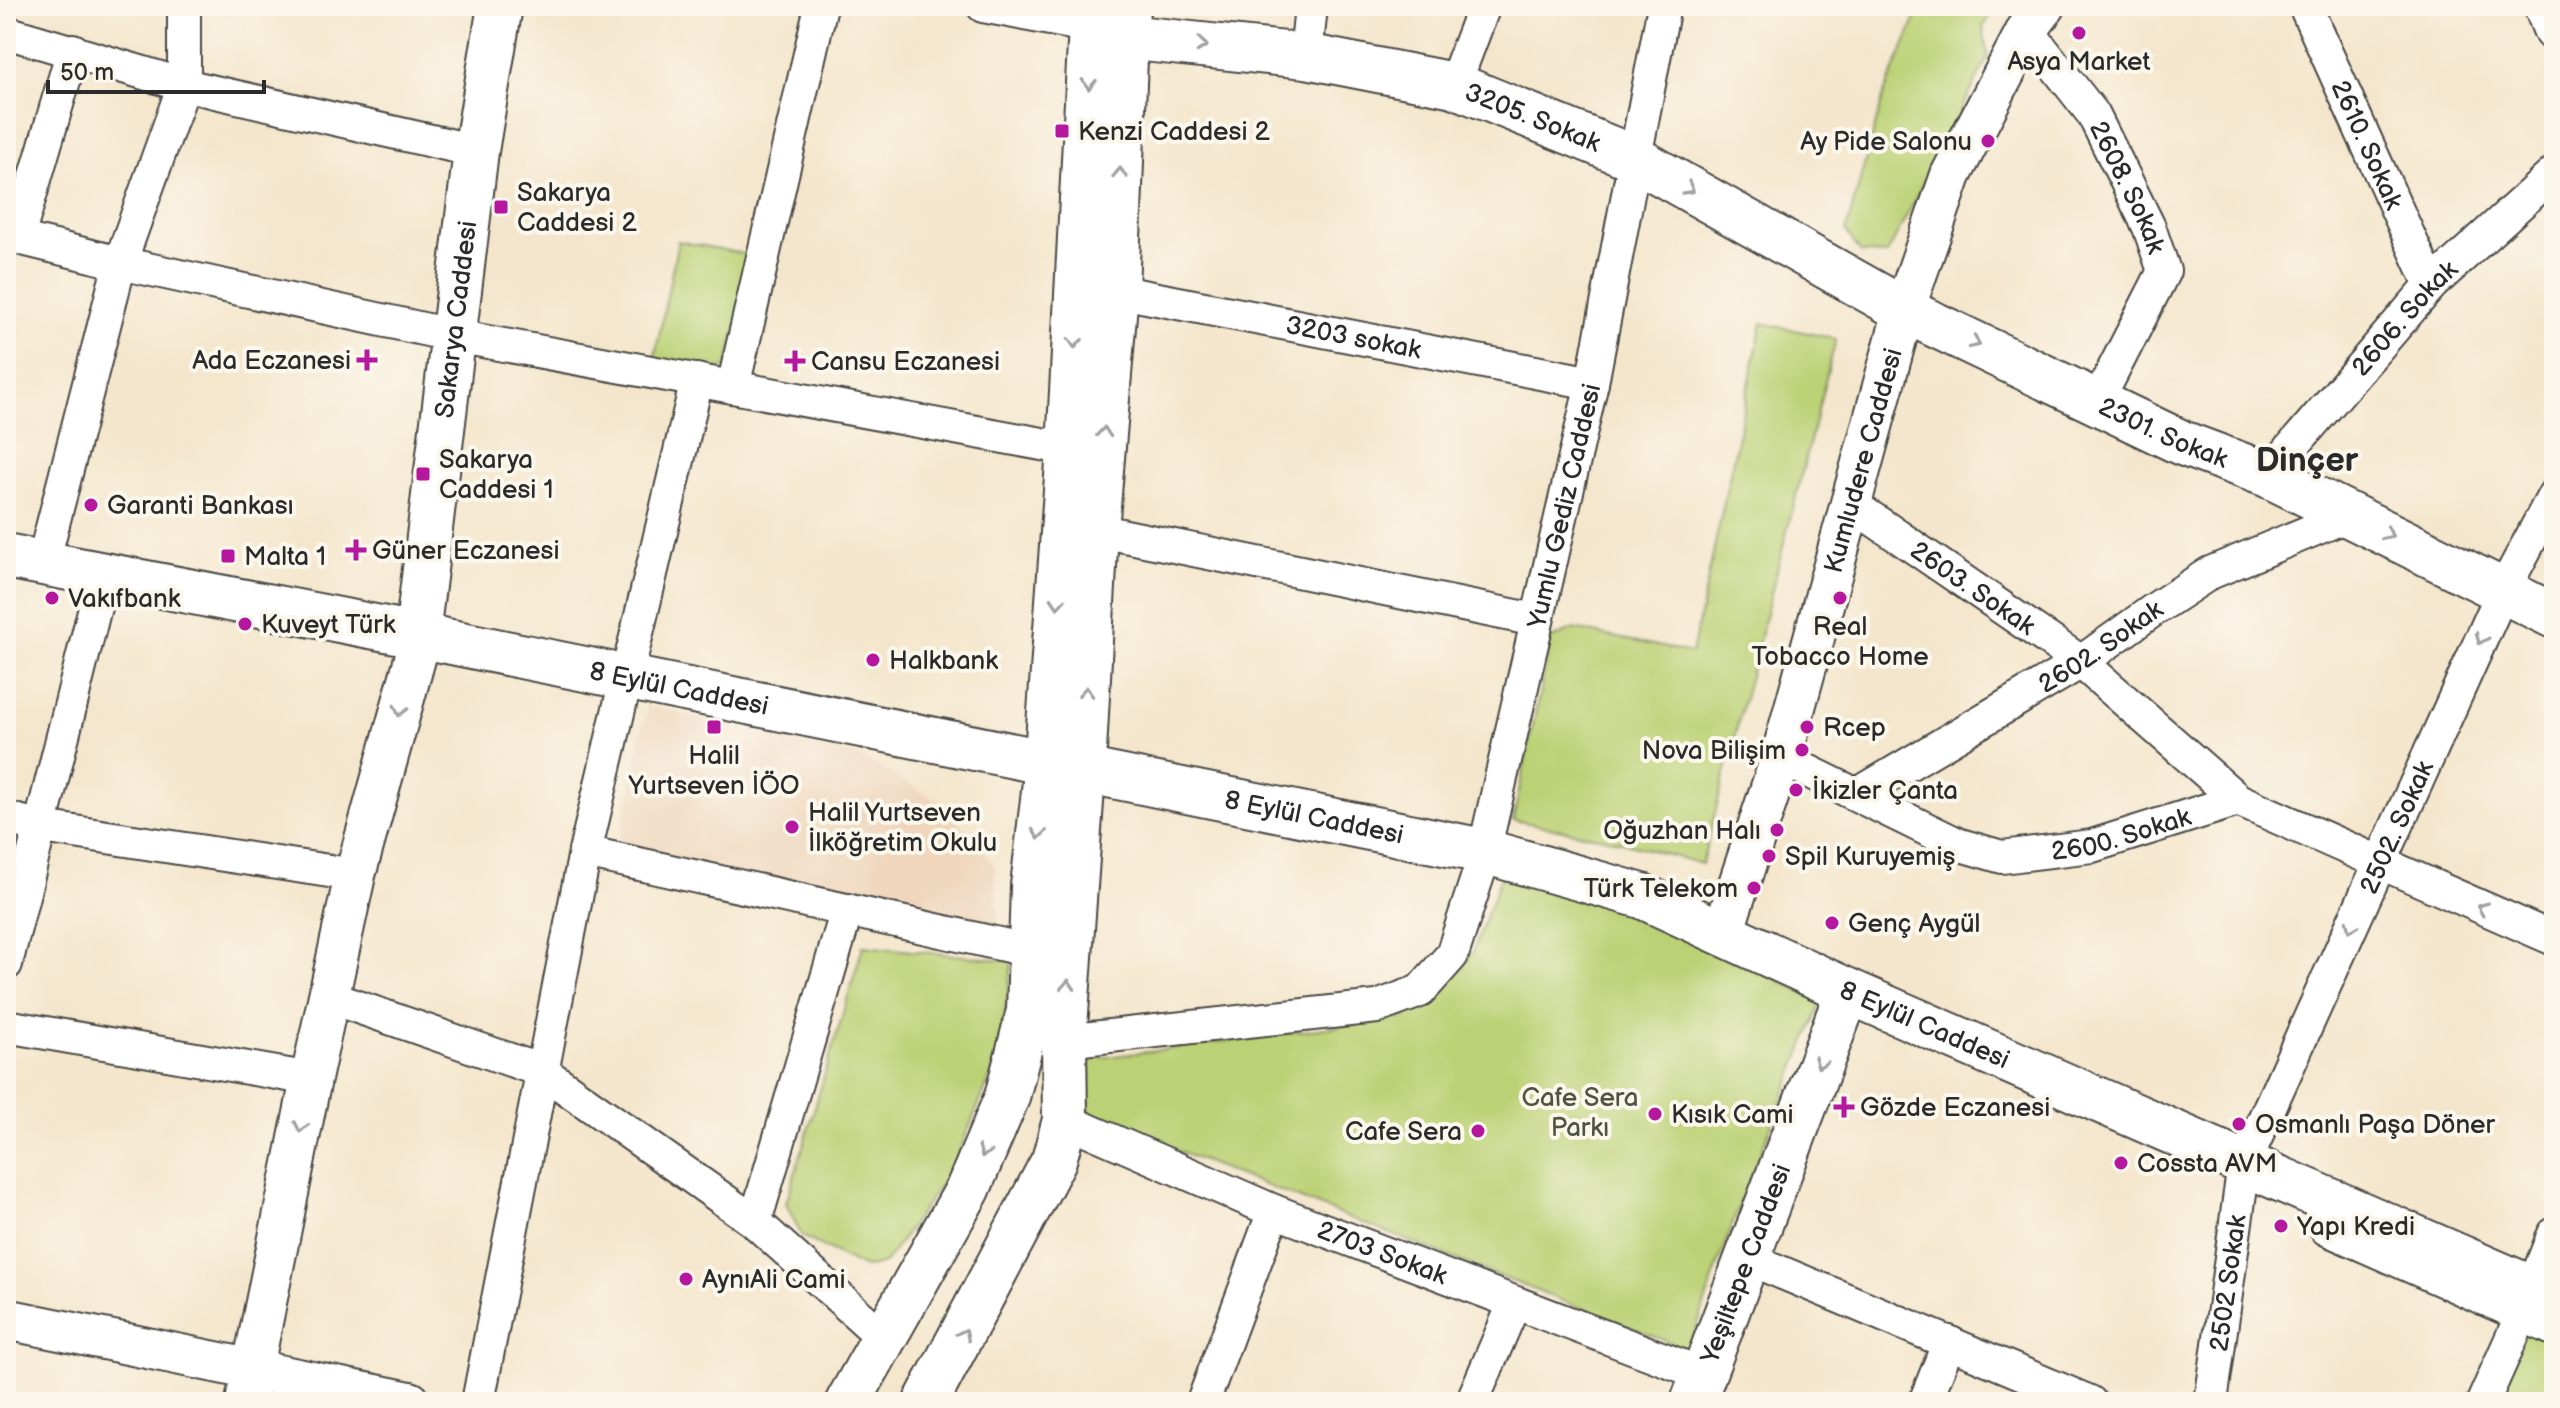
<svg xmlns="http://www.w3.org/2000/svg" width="2560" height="1408" font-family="'Balsamiq Sans',sans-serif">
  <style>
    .built { fill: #efd6bc }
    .green { fill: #bbd175; stroke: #737e50; stroke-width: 2 }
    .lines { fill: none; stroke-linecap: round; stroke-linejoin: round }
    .minor-casing { stroke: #494743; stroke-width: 36 }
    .tertiary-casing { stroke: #494743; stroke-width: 44 }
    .secondary-casing { stroke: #494743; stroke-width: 48 }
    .primary-casing { stroke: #494743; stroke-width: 48 }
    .minor { stroke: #fff; stroke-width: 32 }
    .tertiary { stroke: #fff; stroke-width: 40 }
    .secondary { stroke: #fff; stroke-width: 44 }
    .primary { stroke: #fff; stroke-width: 44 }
    .oneway { stroke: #a0a0a0 }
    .poi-dot { fill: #b5179e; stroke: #fbf7ec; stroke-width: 3 }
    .labels { text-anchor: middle; stroke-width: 8; stroke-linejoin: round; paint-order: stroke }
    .poi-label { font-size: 26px; fill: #2b2b2b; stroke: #fbf7ec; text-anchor: start }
    .street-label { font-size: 26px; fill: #2b2b2b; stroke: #fbf7ec }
    .park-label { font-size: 26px; fill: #4f543e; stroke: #fbf7ec }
    .district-label { font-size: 34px; font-weight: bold; fill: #2b2b2b; stroke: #fbf7ec }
  </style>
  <rect width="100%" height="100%" fill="#fbf7ec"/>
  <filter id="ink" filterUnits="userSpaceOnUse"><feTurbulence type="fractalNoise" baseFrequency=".0125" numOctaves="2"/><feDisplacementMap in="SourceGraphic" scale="16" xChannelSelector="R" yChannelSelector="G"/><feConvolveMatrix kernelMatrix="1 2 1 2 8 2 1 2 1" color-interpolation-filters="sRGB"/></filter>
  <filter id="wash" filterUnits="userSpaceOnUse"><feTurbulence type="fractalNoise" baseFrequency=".006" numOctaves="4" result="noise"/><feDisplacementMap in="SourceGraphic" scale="32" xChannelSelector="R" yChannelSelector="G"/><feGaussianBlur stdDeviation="1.8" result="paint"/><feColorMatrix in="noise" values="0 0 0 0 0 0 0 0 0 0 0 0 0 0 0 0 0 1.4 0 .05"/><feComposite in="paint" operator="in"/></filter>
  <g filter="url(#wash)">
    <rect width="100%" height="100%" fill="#f4e6cc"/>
    <polygon class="built" points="647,706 859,756 939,801 994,864 1000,941 617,853"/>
    <g class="green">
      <polygon points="1921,6 1998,6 1983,27 1988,58 1887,254 1861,253 1846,231 1884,94"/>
      <polygon points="678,241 754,256 727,367 704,372 654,361"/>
      <polygon points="1762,323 1836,339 1702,864 1618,841 1513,820 1551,639 1574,629 1692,653"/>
      <polygon points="1501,877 1628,910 1822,1001 1733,1221 1689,1350 1090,1117 1084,1060 1402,1018 1443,992 1472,953"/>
      <polygon points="863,946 1012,961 999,1057 952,1168 885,1263 864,1268 802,1236 786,1204"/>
      <polygon points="2526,1317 2554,1329 2554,1402 2486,1402"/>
    </g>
  </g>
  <g filter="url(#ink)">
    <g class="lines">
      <g class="minor-casing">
        <g id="minor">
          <polyline points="983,6 1092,27"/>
          <path id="s1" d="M2305 6 2431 285"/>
          <path id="s2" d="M2027 30 2093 114 2149 227 2164 271 2097 402"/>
          <polyline points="6,32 184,85 476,151"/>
          <polyline points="1306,56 1311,6"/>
          <polyline points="1454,85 1484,6"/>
          <polyline points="6,235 120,263 455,336 1069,449"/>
          <polyline points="18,237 73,50"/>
          <path id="s3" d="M1116 291 1592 383"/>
          <polyline points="733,387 821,6"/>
          <path id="s4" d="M2268 475 2431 285 2554 173"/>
          <path id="s5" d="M1851 504 2081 662 2238 800 2554 939"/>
          <polyline points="1096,530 1536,620"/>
          <polyline points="43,563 120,263 184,85 184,6"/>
          <path id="s6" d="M1781 758 1957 844 2002 857 2092 846 2238 800"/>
          <path id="s7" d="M1858 794 2081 662 2152 611 2210 573 2349 515"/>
          <polyline points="6,818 42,827 355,875"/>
          <polyline points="585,852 1031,951"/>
          <polyline points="6,964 103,575"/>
          <polyline points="329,997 542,1071 755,1222 847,910"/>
          <polyline points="6,1026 311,1079"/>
          <path id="s8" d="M1064 1041 1377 1007 1420 991 1452 955 1480 869 1592 383 1664 6"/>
          <path id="s9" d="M1065 1120 1274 1211 1703 1374"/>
          <polyline points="755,1222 884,1338"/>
          <polyline points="1747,1258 2090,1402"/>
          <polyline points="478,1402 585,852 697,380"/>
          <polyline points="1203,1402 1274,1211"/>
          <polyline points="1472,1402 1514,1304"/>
          <polyline points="1925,1402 1949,1342"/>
          <path id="s10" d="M2211 1402 2244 1164 2503 591 2554 495"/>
          <polyline points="2483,1402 2524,1310 2554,1234"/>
        </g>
      </g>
      <g class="tertiary-casing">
        <g id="tertiary">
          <polyline points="2544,6 2554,31"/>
          <path id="s11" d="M1723 932 1781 758 1904 310 1951 175 2027 30 2045 6"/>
          <polyline points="6,1319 410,1402"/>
          <polyline points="246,1402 311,1079 355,875 416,655 417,635"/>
        </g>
      </g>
      <g class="secondary-casing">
        <g id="secondary">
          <path id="s12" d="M1125 37 1306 56 1454 85 1634 158 1904 310 2182 443 2268 475 2554 616"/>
          <path id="s13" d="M417 635 476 151 500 6"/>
          <polyline points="2330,1224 2554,1323"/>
          <polyline points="848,1402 968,1189 1007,1097 1029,1011 1033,886 1045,782"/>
          <polyline points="926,1402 1054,1160 1065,1120 1064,1041 1082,788"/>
          <path id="s14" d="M1693 1402 1848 991"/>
        </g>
      </g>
      <g class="primary-casing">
        <g id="primary">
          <path id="s15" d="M6 556 417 635 1483 851 1642 896 1848 991 2554 1298"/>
          <polyline points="1045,782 1069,449 1092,6"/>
          <polyline points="1082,788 1096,530 1116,291 1127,6"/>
        </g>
      </g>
      <use href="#minor" class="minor"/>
      <use href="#tertiary" class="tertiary"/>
      <use href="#secondary" class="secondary"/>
      <use href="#primary" class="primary"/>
    </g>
    <defs><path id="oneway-chevron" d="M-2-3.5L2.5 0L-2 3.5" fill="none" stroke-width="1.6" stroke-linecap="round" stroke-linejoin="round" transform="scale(2)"/></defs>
    <g class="oneway">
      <use href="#oneway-chevron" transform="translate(1202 45) rotate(6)"/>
      <use href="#oneway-chevron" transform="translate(1089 84) rotate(93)"/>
      <use href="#oneway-chevron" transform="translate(1120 173) rotate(-88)"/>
      <use href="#oneway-chevron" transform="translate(1689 189) rotate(29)"/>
      <use href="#oneway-chevron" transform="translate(1075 343) rotate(93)"/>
      <use href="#oneway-chevron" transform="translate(1975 343) rotate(26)"/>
      <use href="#oneway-chevron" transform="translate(1104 432) rotate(-85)"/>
      <use href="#oneway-chevron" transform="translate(2388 534) rotate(26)"/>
      <use href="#oneway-chevron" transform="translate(1058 603) rotate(94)"/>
      <use href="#oneway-chevron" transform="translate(2481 639) rotate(114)"/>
      <use href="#oneway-chevron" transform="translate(1086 692) rotate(-86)"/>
      <use href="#oneway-chevron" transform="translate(400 711) rotate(105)"/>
      <use href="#oneway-chevron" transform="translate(1039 834) rotate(96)"/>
      <use href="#oneway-chevron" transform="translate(2482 908) rotate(-157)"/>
      <use href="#oneway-chevron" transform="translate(2351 927) rotate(114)"/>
      <use href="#oneway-chevron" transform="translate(1068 985) rotate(-86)"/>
      <use href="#oneway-chevron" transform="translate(1820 1063) rotate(111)"/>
      <use href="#oneway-chevron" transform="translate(301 1127) rotate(101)"/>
      <use href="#oneway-chevron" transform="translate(984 1152) rotate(113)"/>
      <use href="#oneway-chevron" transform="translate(964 1334) rotate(-63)"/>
    </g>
  </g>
  <g class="poi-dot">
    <circle cx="2079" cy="33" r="8"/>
    <rect x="1054" y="123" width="16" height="16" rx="4"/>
    <circle cx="1988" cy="141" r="8"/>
    <rect x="493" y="199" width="16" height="16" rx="4"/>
    <path d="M363 348h8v8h8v8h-8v8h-8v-8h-8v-8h8z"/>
    <path d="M791 349h8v8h8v8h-8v8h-8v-8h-8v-8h8z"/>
    <rect x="415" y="466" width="16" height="16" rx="4"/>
    <circle cx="91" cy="505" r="8"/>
    <path d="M352 538h8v8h8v8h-8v8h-8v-8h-8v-8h8z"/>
    <rect x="220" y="548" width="16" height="16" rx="4"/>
    <circle cx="52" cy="598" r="8"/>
    <circle cx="1840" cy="598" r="8"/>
    <circle cx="245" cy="624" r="8"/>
    <circle cx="873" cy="660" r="8"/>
    <rect x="706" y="719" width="16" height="16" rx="4"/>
    <circle cx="1807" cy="727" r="8"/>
    <circle cx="1802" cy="750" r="8"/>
    <circle cx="1796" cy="790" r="8"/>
    <circle cx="792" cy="827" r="8"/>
    <circle cx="1777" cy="830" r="8"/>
    <circle cx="1769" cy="856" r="8"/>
    <circle cx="1754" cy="888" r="8"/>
    <circle cx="1832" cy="923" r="8"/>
    <path d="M1840 1095h8v8h8v8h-8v8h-8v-8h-8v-8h8z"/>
    <circle cx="1655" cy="1114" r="8"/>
    <circle cx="2239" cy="1124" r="8"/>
    <circle cx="1478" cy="1131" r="8"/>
    <circle cx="2121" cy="1163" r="8"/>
    <circle cx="2281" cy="1226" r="8"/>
    <circle cx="686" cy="1279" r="8"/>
  </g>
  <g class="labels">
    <g class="poi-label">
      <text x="2079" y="70" text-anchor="middle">Asya Market</text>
      <text x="1078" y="140">Kenzi Caddesi 2</text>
      <text x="1972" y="150" text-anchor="end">Ay Pide Salonu</text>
      <text x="517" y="201">Sakarya<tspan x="517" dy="30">Caddesi 2</tspan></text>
      <text x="351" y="369" text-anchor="end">Ada Eczanesi</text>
      <text x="811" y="370">Cansu Eczanesi</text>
      <text x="439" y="468">Sakarya<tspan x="439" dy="30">Caddesi 1</tspan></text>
      <text x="107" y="514">Garanti Bankası</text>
      <text x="372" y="559">Güner Eczanesi</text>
      <text x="244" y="565">Malta 1</text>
      <text x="68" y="607">Vakıfbank</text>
      <text x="261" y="633">Kuveyt Türk</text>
      <text x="1840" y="635" text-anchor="middle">Real<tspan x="1840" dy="30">Tobacco Home</tspan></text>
      <text x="889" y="669">Halkbank</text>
      <text x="1823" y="736">Rcep</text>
      <text x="1786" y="759" text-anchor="end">Nova Bilişim</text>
      <text x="714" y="764" text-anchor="middle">Halil<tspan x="714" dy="30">Yurtseven İÖO</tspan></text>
      <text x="1812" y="799">İkizler Çanta</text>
      <text x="808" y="821">Halil Yurtseven<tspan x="808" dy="30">İlköğretim Okulu</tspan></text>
      <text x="1761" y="839" text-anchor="end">Oğuzhan Halı</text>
      <text x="1785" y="865">Spil Kuruyemiş</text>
      <text x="1738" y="897" text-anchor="end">Türk Telekom</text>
      <text x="1848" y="932">Genç Aygül</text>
      <text x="1860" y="1116">Gözde Eczanesi</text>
      <text x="1671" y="1123">Kısık Cami</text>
      <text x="2255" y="1133">Osmanlı Paşa Döner</text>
      <text x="1462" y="1140" text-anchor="end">Cafe Sera</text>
      <text x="2137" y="1172">Cossta AVM</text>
      <text x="2297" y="1235">Yapı Kredi</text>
      <text x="702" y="1288">AynıAli Cami</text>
    </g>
    <g class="street-label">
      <text dy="9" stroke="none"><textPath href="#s12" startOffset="418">3205. Sokak</textPath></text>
      <text dy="9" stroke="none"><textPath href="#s1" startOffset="152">2610. Sokak</textPath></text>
      <text dy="9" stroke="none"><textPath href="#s2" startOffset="188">2608. Sokak</textPath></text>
      <text dy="9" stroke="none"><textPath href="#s4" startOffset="208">2606. Sokak</textPath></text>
      <text dy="9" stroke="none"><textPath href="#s13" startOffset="318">Sakarya Caddesi</textPath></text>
      <text dy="9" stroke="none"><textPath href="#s3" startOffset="242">3203 sokak</textPath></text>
      <text dy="9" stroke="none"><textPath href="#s12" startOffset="1124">2301. Sokak</textPath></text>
      <text dy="9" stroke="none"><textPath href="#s11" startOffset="492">Kumludere Caddesi</textPath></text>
      <text dy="9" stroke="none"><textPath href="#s8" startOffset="872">Yumlu Gediz Caddesi</textPath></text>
      <text dy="9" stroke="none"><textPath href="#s5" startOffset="148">2603. Sokak</textPath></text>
      <text dy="9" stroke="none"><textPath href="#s7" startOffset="284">2602. Sokak</textPath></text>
      <text dy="9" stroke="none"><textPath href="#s15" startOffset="686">8 Eylül Caddesi</textPath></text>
      <text dy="9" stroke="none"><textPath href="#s15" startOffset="1334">8 Eylül Caddesi</textPath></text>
      <text dy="9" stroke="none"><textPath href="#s10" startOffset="610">2502. Sokak</textPath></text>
      <text dy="9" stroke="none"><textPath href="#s6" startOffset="364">2600. Sokak</textPath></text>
      <text dy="9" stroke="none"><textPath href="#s15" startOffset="1982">8 Eylül Caddesi</textPath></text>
      <text dy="9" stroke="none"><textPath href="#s9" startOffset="344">2703 Sokak</textPath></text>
      <text dy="9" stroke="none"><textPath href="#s14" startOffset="148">Yeşiltepe Caddesi</textPath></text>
      <text dy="9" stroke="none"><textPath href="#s10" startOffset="120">2502 Sokak</textPath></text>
    </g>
    <g class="park-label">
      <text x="1580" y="1106">Cafe Sera<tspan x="1580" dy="30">Parkı</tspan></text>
    </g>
    <g class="district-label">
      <text x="2307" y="471">Dinçer</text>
    </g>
  </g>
  <rect width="2560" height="1408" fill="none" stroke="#fbf7ec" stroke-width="32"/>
  <path d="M48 80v12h216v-12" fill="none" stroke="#2b2b2b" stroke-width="4"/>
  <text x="60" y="80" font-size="24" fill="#2b2b2b" stroke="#fbf7ec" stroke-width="6" paint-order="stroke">50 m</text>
</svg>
